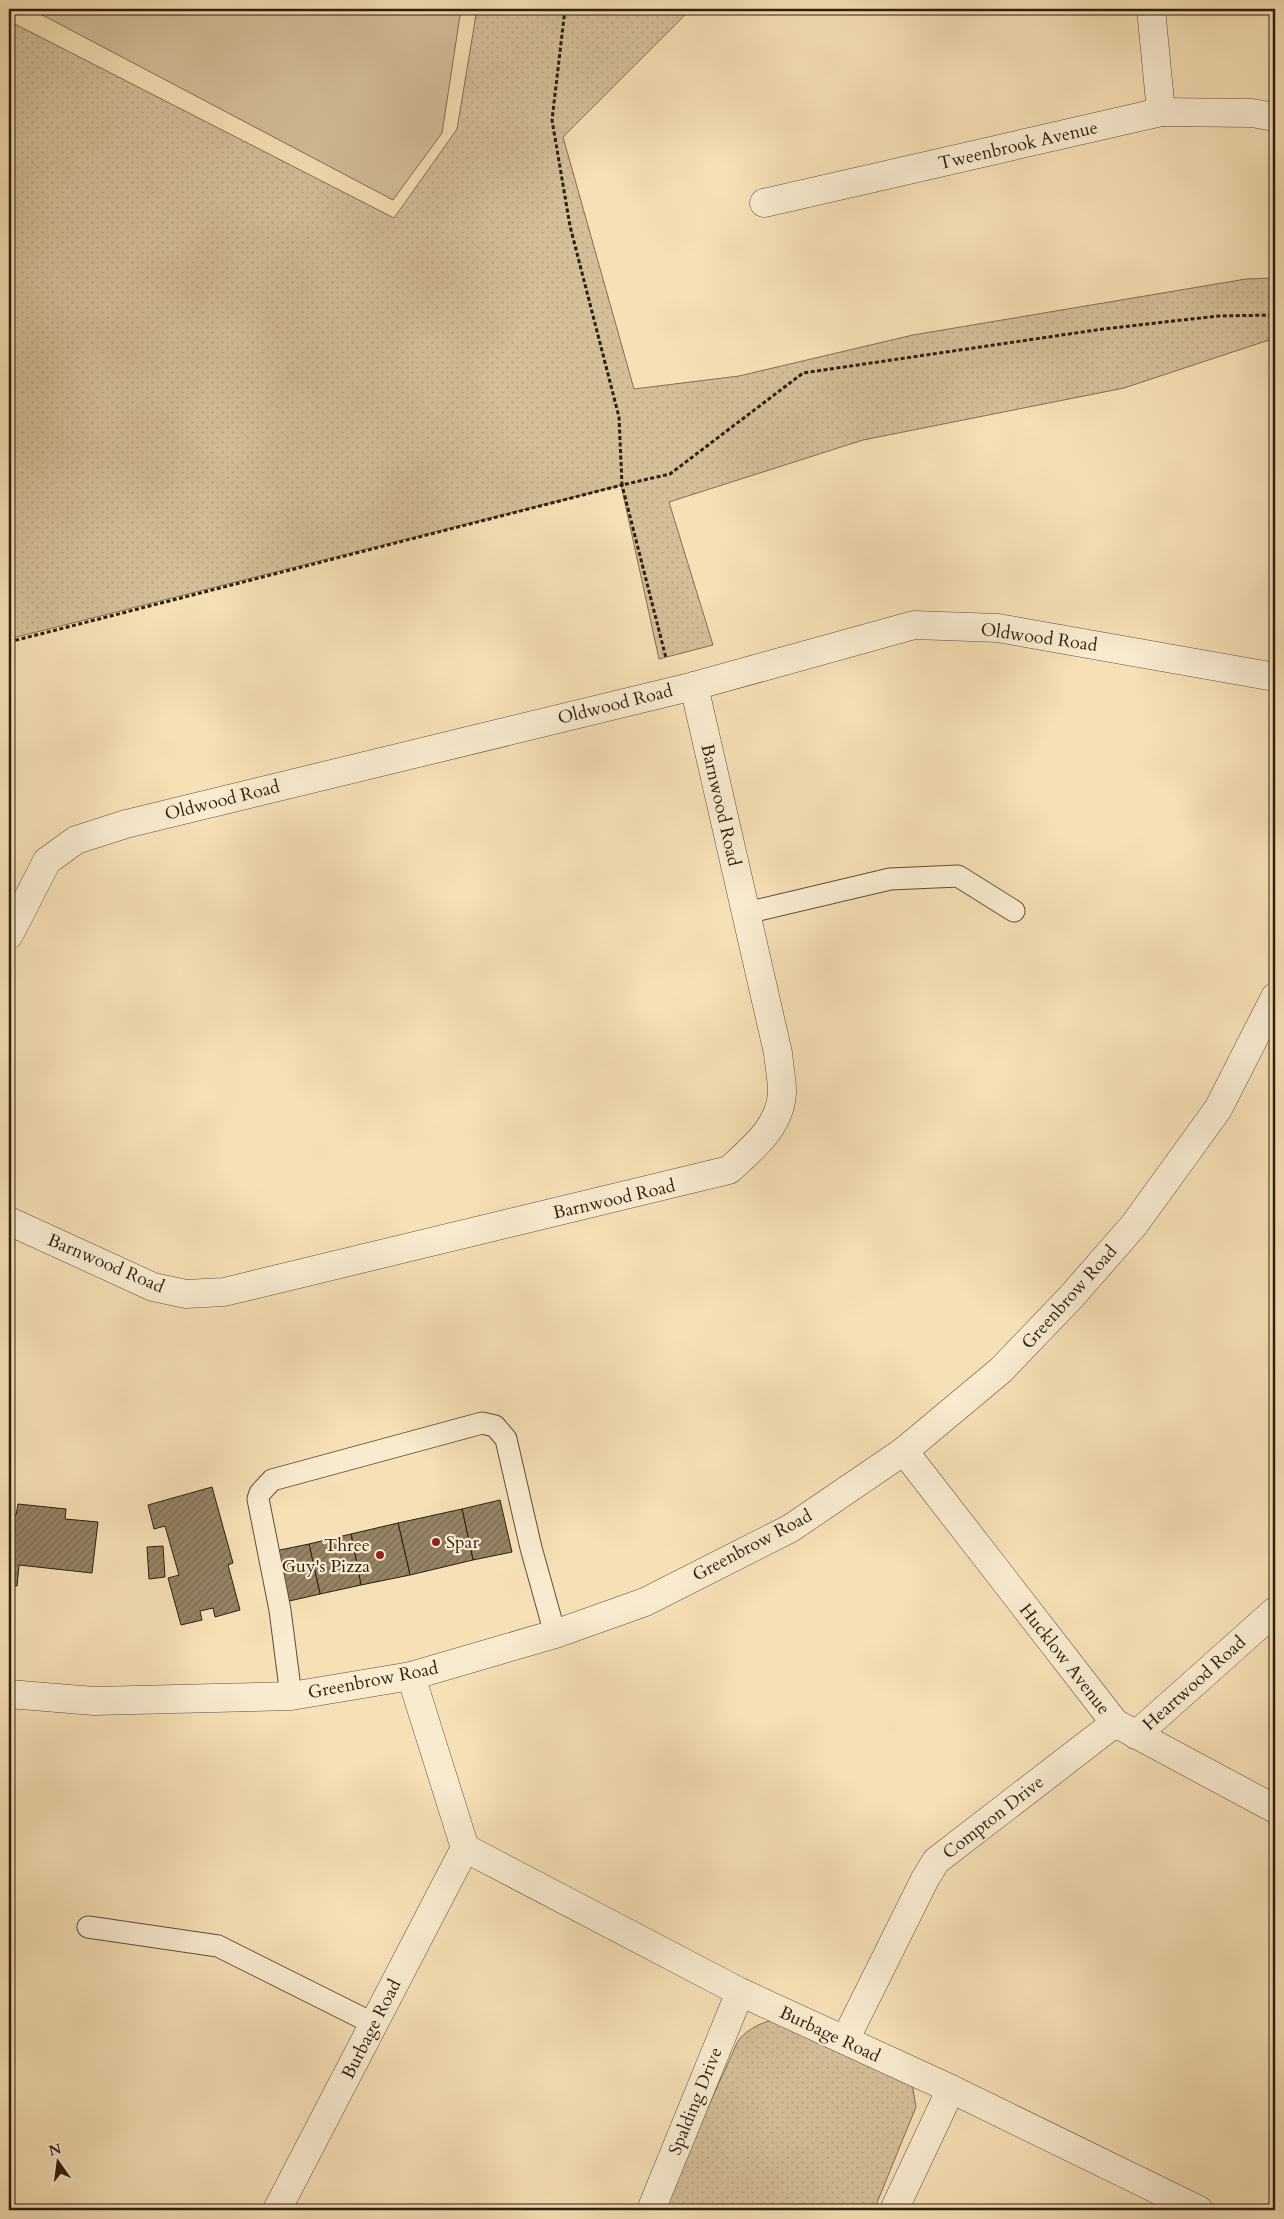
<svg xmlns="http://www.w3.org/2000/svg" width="1284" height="2219" font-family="Cardo,serif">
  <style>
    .grass { fill: url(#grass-dots); stroke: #806f53 }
    .garden { fill: #d4bf99; stroke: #806f53 }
    .building { fill: url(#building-hatch); stroke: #2d1f0d }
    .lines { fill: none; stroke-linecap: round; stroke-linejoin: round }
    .service-casing { stroke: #5f4f37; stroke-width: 23 }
    .minor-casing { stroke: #5f4f37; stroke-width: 29 }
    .path { stroke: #2d1f0d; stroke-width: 3; stroke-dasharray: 4 2.5; stroke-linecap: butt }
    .service { stroke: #f9ebd0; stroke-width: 21 }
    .minor { stroke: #f9ebd0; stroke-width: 28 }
    .poi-dot { fill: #8f2418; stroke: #f9ebd0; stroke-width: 2 }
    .labels { text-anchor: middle; stroke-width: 4.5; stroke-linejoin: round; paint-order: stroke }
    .street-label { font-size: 18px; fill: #2d1f0d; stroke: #f9ebd0 }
    .poi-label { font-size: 18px; fill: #2d1f0d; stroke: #f9ebd0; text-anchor: start }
  </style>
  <defs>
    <pattern id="grass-dots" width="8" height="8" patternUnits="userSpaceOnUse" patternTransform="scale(1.25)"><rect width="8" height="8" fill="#d4bf99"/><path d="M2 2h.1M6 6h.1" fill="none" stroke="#b6a483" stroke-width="1.8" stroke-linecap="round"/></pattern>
    <pattern id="building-hatch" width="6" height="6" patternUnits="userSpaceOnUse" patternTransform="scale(1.25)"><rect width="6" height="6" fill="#968365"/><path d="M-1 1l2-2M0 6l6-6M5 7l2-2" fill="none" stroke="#7b6b52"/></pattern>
  </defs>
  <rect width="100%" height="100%" fill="#f6e0b6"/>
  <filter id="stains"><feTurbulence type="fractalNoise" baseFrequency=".004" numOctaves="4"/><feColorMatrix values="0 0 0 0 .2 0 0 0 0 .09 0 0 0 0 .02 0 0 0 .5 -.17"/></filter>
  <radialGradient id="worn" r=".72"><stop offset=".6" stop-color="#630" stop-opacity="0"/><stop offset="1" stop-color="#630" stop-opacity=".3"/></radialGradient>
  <g class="grass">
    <polygon points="477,9 691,9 563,137 634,389 739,376 913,335 1246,279 1275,278 1275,338 1124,388 863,440 669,502 713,645 659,659 621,485 9,639 9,21 394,218 457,129"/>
    <path d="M780 2018 906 2078 913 2089 916 2107 874 2210H668L669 2193 738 2041C749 2027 763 2022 780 2018Z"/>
  </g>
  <polygon class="garden" points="31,9 461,9 442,133 393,200"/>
  <g class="building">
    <polygon points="212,1487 233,1563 228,1565 240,1610 215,1617 213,1608 200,1611 202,1620 181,1625 168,1578 179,1575 165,1526 154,1529 148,1505"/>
    <polygon points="500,1500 512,1552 473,1560 462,1509"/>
    <polygon points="18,1504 66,1509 65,1519 98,1522 92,1573 19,1565 17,1586 9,1585 9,1514 16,1515"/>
    <polygon points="462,1509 473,1560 410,1575 398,1523"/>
    <polygon points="398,1523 410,1575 361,1585 351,1534"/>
    <polygon points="351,1534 361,1585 320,1594 309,1544"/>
    <polygon points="309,1544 320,1594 285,1602 275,1551"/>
    <polygon points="163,1546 165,1577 149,1579 147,1547"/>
  </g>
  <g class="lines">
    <g class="service-casing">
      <g id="service">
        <polyline points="746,913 890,879 958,876 1014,911"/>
        <polyline points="291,1696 280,1610 258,1499 260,1493 272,1480 482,1423 495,1426 506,1439 531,1548 555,1634"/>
        <polyline points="88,1927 218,1946 374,2024"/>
      </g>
    </g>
    <g class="minor-casing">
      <g id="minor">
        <polyline points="1151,9 1161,112"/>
        <polyline points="764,203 1161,112 1252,113 1275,117"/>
        <polyline points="9,935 47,861 76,840 126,824 694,686 914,625 998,628 1275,677"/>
        <path d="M9 1221 153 1287 186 1294 224 1292 729 1170C752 1149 781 1126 782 1092 782 1079 779 1065 778 1053L694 686"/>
        <polyline points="904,1451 1115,1723 1275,1809"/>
        <polyline points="411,1676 465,1848"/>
        <polyline points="9,1694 94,1701 291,1696 411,1676 555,1634 645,1602 791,1528 904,1451 1001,1370 1071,1297 1134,1225 1218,1109 1275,997"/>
        <polyline points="1136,1735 1275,1611"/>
        <polyline points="845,2040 925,1879 936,1861 1115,1723"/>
        <polyline points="277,2210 465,1848 740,1992 951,2089 1199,2210"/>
        <polyline points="651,2210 740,1992"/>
        <polyline points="894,2210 951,2089"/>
      </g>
    </g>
    <g class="path">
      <polyline points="565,9 552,120 570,226 619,417 622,485 670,474 803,373 1103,329 1218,316 1275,315"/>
      <polyline points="9,642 622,485 666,658"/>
    </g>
    <use href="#service" class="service"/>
    <use href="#minor" class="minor"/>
  </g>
  <g class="poi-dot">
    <circle cx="436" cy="1542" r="5"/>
    <circle cx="380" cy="1555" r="5"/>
  </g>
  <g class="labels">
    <g class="street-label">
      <text transform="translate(1018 145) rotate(-13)" y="6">Tweenbrook Avenue</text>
      <text transform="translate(1039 637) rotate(8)" y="6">Oldwood Road</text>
      <text transform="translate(615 704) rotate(-14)" y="6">Oldwood Road</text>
      <text transform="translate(222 800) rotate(-14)" y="6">Oldwood Road</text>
      <text transform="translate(721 805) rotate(77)" y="6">Barnwood Road</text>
      <text transform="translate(614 1199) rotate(-13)" y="6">Barnwood Road</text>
      <text transform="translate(106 1263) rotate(23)" y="6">Barnwood Road</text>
      <text transform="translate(1069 1297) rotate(-48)" y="6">Greenbrow Road</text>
      <text transform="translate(752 1545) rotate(-28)" y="6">Greenbrow Road</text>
      <text transform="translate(1065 1659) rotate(52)" y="6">Hucklow Avenue</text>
      <text transform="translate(373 1680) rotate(-11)" y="6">Greenbrow Road</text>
      <text transform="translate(1194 1683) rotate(-42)" y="6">Heartwood Road</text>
      <text transform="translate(993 1817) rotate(-38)" y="6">Compton Drive</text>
      <text transform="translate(371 2029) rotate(-63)" y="6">Burbage Road</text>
      <text transform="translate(830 2034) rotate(25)" y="6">Burbage Road</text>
      <text transform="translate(695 2101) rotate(-68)" y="6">Spalding Drive</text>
    </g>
    <g class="poi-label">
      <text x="446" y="1548">Spar</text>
      <text x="370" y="1551" text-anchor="end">Three<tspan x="370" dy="21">Guy's Pizza</tspan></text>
    </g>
  </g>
  <rect width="1284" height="2219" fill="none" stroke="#f6e0b6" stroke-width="30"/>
  <rect x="10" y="10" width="1264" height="2199" fill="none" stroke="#2d1f0d" stroke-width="2.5"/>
  <rect x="15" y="15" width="1254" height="2189" fill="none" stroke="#2d1f0d"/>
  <g transform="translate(58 2162) rotate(346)" stroke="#f9ebd0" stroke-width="4" paint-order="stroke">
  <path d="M0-4L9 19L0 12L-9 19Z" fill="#2d1f0d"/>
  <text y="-8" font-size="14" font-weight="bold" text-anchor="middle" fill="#2d1f0d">N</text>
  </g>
  <rect width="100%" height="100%" filter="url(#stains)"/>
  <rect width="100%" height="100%" fill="url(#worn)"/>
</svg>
